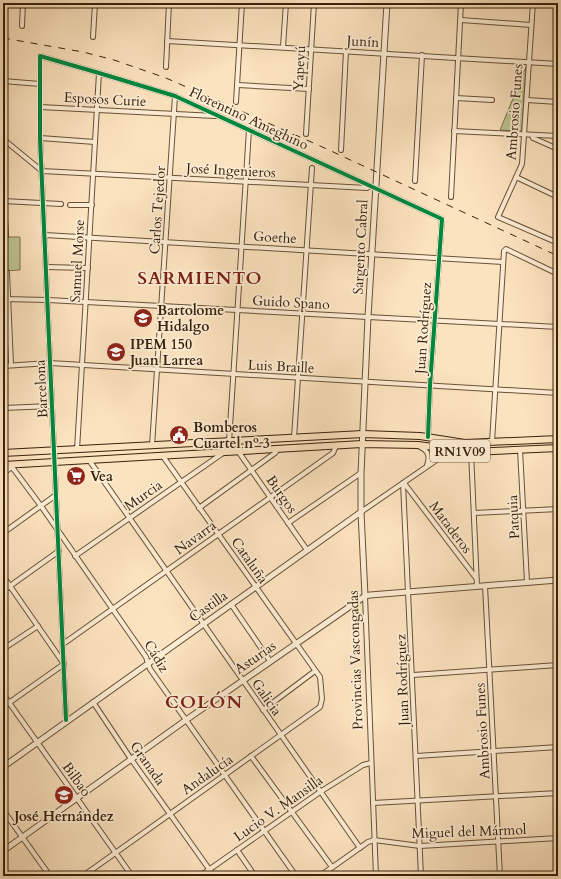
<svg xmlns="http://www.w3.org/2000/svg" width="561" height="879" font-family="Cardo,serif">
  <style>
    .green { fill: #bfc492; stroke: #7b734e }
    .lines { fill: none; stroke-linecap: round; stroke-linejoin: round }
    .minor-casing { stroke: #685238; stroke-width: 6 }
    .tertiary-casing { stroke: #685238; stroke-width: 7 }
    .primary-casing { stroke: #37220b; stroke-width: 8 }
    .minor { stroke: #fdedd5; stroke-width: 4 }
    .tertiary { stroke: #fdedd5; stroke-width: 5 }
    .primary { stroke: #fce3bf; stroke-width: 6 }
    .rail { stroke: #37220b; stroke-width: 1; stroke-dasharray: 7 7; stroke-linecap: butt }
    .cycleway-casing { stroke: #fdedd5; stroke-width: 6 }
    .cycleway { stroke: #00873e; stroke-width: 4 }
    .labels { text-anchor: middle; stroke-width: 3.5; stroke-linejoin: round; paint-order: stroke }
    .shield { fill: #fdedd5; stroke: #725f48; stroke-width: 1 }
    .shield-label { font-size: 13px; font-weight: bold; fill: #37220b }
    .street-label { font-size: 14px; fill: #37220b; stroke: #fdedd5 }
    .poi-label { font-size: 14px; font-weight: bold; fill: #37220b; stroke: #fdedd5; text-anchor: start }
    .district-label { font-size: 18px; font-weight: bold; letter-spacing: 1px; fill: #7a1f14; stroke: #fdedd5 }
  </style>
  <rect width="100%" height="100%" fill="#fce3bf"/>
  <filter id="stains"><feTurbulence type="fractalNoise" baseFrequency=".005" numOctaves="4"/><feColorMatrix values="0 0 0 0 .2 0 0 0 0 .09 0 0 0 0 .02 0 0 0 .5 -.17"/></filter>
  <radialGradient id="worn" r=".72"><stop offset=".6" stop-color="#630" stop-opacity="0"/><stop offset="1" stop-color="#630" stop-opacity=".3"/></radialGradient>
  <g class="green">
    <polygon points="526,67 522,130 521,131 500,130"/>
    <polygon points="3,237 20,237 20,270 3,271"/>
  </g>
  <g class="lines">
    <g class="minor-casing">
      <g id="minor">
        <polyline points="533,3 522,164 498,217 558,243"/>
        <polyline points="461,20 531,25"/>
        <polyline points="22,26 23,3"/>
        <polyline points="93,37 95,3"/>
        <polyline points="167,41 558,64"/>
        <polyline points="283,47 286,3"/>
        <polyline points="166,67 169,3"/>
        <polyline points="3,81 40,84"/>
        <polyline points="238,85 309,89"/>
        <polyline points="456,98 492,100"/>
        <polyline points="527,100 558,102"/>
        <polyline points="236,102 242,3"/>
        <polyline points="40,107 215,116"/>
        <polyline points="454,131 558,136"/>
        <polyline points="306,134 314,3"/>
        <polyline points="532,135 533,138 558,149"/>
        <polyline points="40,138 95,142"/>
        <polyline points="3,139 42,171 367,188 370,186"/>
        <polyline points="341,150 346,51"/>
        <polyline points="516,177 558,197"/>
        <polyline points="415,181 422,55"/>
        <polyline points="451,197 461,3"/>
        <polyline points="3,201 61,204"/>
        <polyline points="4,201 6,236"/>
        <polyline points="70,205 92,205"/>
        <polyline points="45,235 503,262"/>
        <polyline points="46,267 88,268"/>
        <polyline points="7,272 11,365"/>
        <polyline points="3,299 48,300 558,327"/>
        <polyline points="3,366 50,363 558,393"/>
        <polyline points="3,408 52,406"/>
        <polyline points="558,418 558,465"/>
        <polyline points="294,438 312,168"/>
        <polyline points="229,442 249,130"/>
        <polyline points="492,442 504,251 506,249 558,274"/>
        <polyline points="152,446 175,96"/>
        <path d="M420 447C429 451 430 457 427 465"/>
        <polyline points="77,450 99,73"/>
        <polyline points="520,450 527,582"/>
        <polyline points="238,451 307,550"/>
        <polyline points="471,452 477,586"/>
        <polyline points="89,460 360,848"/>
        <polyline points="12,467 41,506 146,657 150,669 296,876"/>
        <polyline points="3,473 12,467 12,465"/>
        <polyline points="403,483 421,876"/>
        <polyline points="404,483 476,578"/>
        <polyline points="199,508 275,453 278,449"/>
        <polyline points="361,512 451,450"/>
        <polyline points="474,513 558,509"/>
        <polyline points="288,523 361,473"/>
        <polyline points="3,533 56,495"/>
        <polyline points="75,556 223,453"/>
        <polyline points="3,576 64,664 3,707"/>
        <polyline points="485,586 500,876"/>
        <polyline points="3,591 59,551"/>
        <polyline points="365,596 376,876"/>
        <polyline points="231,604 270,661"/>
        <polyline points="63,644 333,453 336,446"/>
        <polyline points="3,649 38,626"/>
        <polyline points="413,675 558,665"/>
        <polyline points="3,694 132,876"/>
        <polyline points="93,702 131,759 214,876"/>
        <polyline points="263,710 315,671"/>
        <polyline points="66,720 40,138 40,56 99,73 175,96 442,219 430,385 428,437"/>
        <polyline points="251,756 332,867"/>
        <polyline points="416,756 558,747"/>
        <polyline points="373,803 558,793"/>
        <polyline points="3,810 50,876"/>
        <polyline points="237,850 255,876"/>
        <polyline points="83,876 320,707 322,699 320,677 162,455"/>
        <polyline points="200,876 320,792 363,765 371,763"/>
        <polyline points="320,876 368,842 374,840 420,846 558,838"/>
      </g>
    </g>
    <g class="tertiary-casing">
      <g id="tertiary">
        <polyline points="365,596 361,512 361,473 368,317 387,3"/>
        <polyline points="3,767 361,512"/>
        <polyline points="3,851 186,720 365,596 370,595 558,580"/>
      </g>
    </g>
    <g class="primary-casing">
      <g id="primary">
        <polyline points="3,453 363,434 420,436 465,443 558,439"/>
        <polyline points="3,465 362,444 418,445 471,452 558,448"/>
      </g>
    </g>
    <use href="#minor" class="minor"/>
    <use href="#tertiary" class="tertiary"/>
    <use href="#primary" class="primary"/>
    <polyline class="rail" points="3,38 83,52 114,60 166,78 318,145 558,256"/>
    <g class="cycleway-casing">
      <polyline id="cycleway" points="66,720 40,138 40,56 99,73 175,96 442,219 430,385 428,437"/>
    </g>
    <use href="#cycleway" class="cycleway"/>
  </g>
  <defs>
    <g id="school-disc" transform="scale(1)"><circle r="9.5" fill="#8f2418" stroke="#fdedd5"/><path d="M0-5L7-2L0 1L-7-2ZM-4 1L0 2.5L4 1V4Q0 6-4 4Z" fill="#fff"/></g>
    <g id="civic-disc" transform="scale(1)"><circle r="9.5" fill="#8f2418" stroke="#fdedd5"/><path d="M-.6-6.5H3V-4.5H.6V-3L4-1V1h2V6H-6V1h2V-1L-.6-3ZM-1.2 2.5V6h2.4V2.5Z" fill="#fff"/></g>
    <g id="supermarket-disc" transform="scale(1)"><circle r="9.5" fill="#8f2418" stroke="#fdedd5"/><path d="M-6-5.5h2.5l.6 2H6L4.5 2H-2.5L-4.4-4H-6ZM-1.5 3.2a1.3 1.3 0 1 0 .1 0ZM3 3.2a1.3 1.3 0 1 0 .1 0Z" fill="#fff"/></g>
  </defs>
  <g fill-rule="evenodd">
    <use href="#school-disc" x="143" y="318"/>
    <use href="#school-disc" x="116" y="352"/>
    <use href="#civic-disc" x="179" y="435"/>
    <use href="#supermarket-disc" x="76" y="476"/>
    <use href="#school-disc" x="64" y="795"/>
  </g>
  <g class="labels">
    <rect class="shield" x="430" y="440" width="60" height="22" rx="3"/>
    <g class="shield-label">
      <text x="460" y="456">RN1V09</text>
    </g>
    <g class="street-label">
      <text transform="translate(363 41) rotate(3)" y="5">Junín</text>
      <text transform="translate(299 68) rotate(-87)" y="5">Yapeyú</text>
      <text transform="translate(105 99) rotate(3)" y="5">Esposos Curie</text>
      <text transform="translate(514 112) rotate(-86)" y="5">Ambrosio Funes</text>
      <text transform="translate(249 118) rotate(25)" y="5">Florentino Ameghino</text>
      <text transform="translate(231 170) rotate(3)" y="5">José Ingenieros</text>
      <text transform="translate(157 210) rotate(-86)" y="5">Carlos Tejedor</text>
      <text transform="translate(275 237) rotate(3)" y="5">Goethe</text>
      <text transform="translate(360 247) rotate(-87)" y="5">Sargento Cabral</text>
      <text transform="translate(77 261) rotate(-87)" y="5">Samuel Morse</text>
      <text transform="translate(291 302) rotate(3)" y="5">Guido Spano</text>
      <text transform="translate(423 328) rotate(-86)" y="5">Juan Rodríguez</text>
      <text transform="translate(281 366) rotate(3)" y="5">Luis Braille</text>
      <text transform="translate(41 389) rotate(-93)" y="5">Barcelona</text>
      <text transform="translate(282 494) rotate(55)" y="5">Burgos</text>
      <text transform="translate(143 495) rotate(-35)" y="5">Murcia</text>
      <text transform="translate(513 517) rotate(-93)" y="5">Patquia</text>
      <text transform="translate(451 527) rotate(53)" y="5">Mataderos</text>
      <text transform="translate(195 537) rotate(-36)" y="5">Navarra</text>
      <text transform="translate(250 560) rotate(55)" y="5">Cataluña</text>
      <text transform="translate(208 606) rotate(-35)" y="5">Castilla</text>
      <text transform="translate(157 656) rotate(59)" y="5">Cádiz</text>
      <text transform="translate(255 657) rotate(-35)" y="5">Asturias</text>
      <text transform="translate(355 660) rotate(-92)" y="5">Provincias Vascongadas</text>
      <text transform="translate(402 680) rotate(-92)" y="5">Juan Rodríguez</text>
      <text transform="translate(267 697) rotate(55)" y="5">Galicia</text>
      <text transform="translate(482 731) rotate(-93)" y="5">Ambrosio Funes</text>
      <text transform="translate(148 763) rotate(55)" y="5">Granada</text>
      <text transform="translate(207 774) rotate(-35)" y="5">Andalucía</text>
      <text transform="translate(77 779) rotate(54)" y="5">Bilbao</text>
      <text transform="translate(278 808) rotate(-35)" y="5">Lucio V. Mansilla</text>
      <text transform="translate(469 831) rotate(-2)" y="5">Miguel del Mármol</text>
    </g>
    <g class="poi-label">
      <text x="157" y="315">Bartolome<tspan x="157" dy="16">Hidalgo</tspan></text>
      <text x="130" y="349">IPEM 150<tspan x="130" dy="16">Juan Larrea</tspan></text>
      <text x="193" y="432">Bomberos<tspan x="193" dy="16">Cuartel nº 3</tspan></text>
      <text x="90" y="481">Vea</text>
      <text x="64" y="821" text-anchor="middle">José Hernández</text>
    </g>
    <g class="district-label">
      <text x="200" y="284">SARMIENTO</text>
      <text x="204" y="708">COLÓN</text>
    </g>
  </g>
  <rect width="561" height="879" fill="none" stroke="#fce3bf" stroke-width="16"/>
  <rect x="4" y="4" width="553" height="871" fill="none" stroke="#37220b" stroke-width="2"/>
  <rect x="8" y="8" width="545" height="863" fill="none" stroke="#37220b"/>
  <rect width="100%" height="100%" filter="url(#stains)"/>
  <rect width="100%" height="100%" fill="url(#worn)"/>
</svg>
